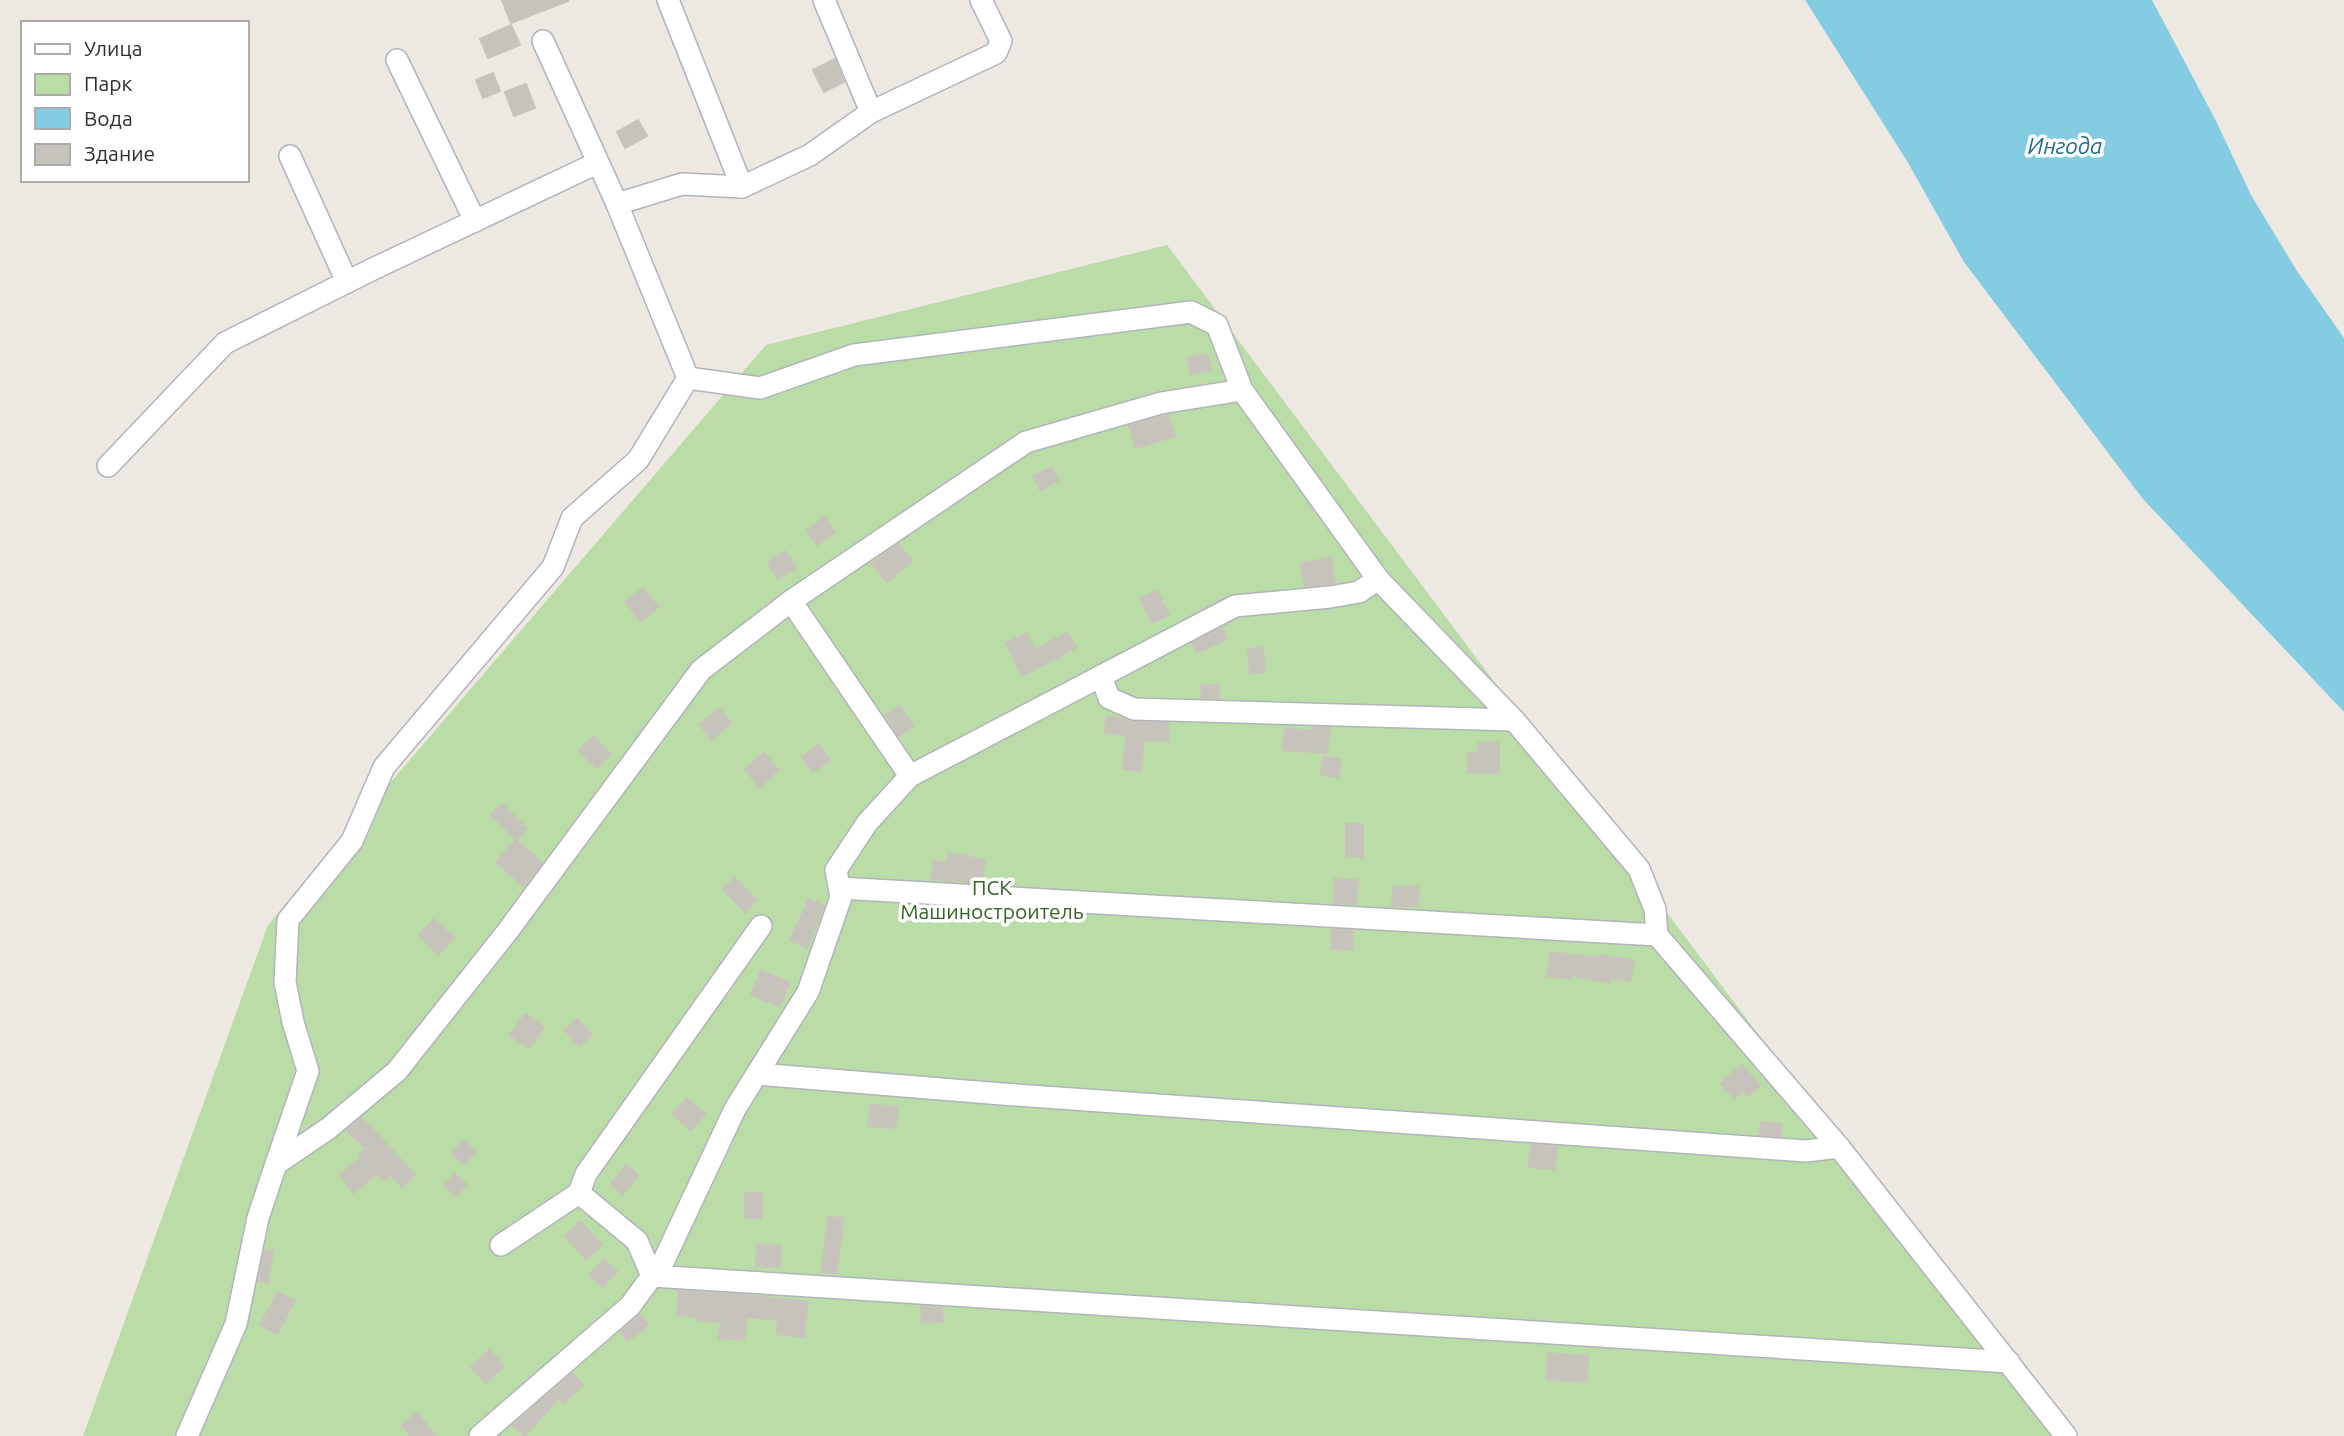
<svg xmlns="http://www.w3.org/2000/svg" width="2344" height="1436" font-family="Ubuntu,sans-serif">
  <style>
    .green { fill: #badca6 }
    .water { fill: #83cce1 }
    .building { fill: #c6c3bd; stroke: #c9c3bb; stroke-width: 2 }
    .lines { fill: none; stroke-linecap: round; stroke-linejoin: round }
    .minor-casing { stroke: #b2b4bc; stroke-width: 24 }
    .minor { stroke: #fff; stroke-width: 21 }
    .labels { text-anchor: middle; stroke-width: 7; stroke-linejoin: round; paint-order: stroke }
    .park-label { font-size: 21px; fill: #346424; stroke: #fff }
    .water-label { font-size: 23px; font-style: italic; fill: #1e6e91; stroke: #fff }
  </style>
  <rect width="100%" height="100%" fill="#ede8e2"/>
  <polygon class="green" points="1167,245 2059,1436 83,1436 268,925 766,345"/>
  <polygon class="water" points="1805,0 2152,0 2215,119 2251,195 2297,271 2344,338 2344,712 2143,499 1964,262 1907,161"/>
  <g class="building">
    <polygon points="502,0 568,0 568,1 511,23"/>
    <polygon points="511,25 520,45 488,58 480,39"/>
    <polygon points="835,59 844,82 824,92 813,70"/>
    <polygon points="493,73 500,91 483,98 476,80"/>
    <polygon points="526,84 535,108 514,116 505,92"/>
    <polygon points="638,120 647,136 625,148 617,132"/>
    <polygon points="1207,354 1211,370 1191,375 1187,358"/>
    <polygon points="1168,415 1175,436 1136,448 1129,426"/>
    <polygon points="1052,467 1058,481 1040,490 1033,476"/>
    <polygon points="825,517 835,532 817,545 807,530"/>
    <polygon points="898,544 912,561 887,582 872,564"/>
    <polygon points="785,551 796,567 778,579 768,563"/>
    <polygon points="1331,558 1335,583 1305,586 1301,563"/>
    <polygon points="643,588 658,607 641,621 626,602"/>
    <polygon points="1157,591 1169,615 1152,623 1140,598"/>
    <polygon points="1222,628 1227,639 1197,653 1192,643"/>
    <polygon points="1067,632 1077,647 1022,676 1006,643 1027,633 1035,650"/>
    <polygon points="1263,648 1265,672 1250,673 1248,649"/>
    <polygon points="1219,684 1220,698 1202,698 1201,686"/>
    <polygon points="900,706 913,726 899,736 886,715"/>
    <polygon points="719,708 731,723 712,739 700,725"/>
    <polygon points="1107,716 1126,720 1124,735 1105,733"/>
    <polygon points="1127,722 1168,723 1169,741 1144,741 1141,771 1123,769"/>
    <polygon points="1315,727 1330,728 1327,753 1283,750 1285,728 1314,731"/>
    <polygon points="593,736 611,754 597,768 579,750"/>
    <polygon points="1478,743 1499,743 1499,773 1468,773 1468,753 1478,753"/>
    <polygon points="819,744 830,760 813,772 802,757"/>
    <polygon points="764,753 778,770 759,787 745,769"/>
    <polygon points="1323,757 1341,759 1339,777 1321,775"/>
    <polygon points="502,804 527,829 516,840 491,814"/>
    <polygon points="1346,824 1363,824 1363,857 1346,856"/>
    <polygon points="516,840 542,863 524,886 496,862"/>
    <polygon points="948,853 985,860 981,883 931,879 934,861 947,863"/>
    <polygon points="735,878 757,900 745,912 723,889"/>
    <polygon points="1334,879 1358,880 1357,904 1334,903"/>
    <polygon points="1393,887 1419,887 1418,906 1392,906"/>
    <polygon points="809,899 824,906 807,948 790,940"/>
    <polygon points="434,919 454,938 438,954 419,935"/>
    <polygon points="1331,929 1353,931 1352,950 1331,949"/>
    <polygon points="1550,952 1600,958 1600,955 1634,961 1630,981 1611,978 1610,983 1571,975 1571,979 1547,976"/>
    <polygon points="761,971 790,982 780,1006 751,995"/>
    <polygon points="525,1014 544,1027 529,1048 510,1035"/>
    <polygon points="577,1019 592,1035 579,1046 565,1030"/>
    <polygon points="1742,1065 1760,1086 1748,1096 1743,1091 1734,1098 1721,1083"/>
    <polygon points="687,1098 705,1114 691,1130 673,1114"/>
    <polygon points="870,1104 898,1107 895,1128 868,1126"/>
    <polygon points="361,1118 415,1174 402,1187 390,1174 384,1180 377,1173 354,1193 340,1175 362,1157 360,1155 366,1149 347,1130"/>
    <polygon points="1761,1122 1782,1124 1781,1136 1759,1135"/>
    <polygon points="464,1141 475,1152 463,1164 452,1153"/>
    <polygon points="1531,1145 1557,1147 1555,1169 1529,1167"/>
    <polygon points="626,1165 638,1175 623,1194 611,1184"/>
    <polygon points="455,1174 466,1184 456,1196 444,1186"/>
    <rect x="745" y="1193" width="16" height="25"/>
    <polygon points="828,1217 843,1218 837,1273 822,1272"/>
    <polygon points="580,1221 602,1245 586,1259 565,1236"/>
    <polygon points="757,1245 781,1246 780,1267 756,1266"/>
    <polygon points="265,1250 273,1251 268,1283 258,1281"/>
    <polygon points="604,1259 617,1271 603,1287 589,1275"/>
    <polygon points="679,1291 747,1295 808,1302 804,1337 777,1334 778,1320 746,1317 744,1340 719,1338 721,1322 698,1320 698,1317 677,1315"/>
    <polygon points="278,1292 295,1301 277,1334 260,1325"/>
    <polygon points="921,1306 942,1308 943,1322 922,1323"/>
    <polygon points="640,1314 648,1324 628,1341 620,1332"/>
    <polygon points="489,1350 504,1366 486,1383 471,1367"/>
    <polygon points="1548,1353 1588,1356 1587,1382 1546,1379"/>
    <polygon points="572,1373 583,1385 564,1403 559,1397 525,1436 513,1425"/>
    <polygon points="417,1413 435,1436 410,1436 402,1425"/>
  </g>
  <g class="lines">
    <g class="minor-casing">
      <g id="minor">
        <polyline points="668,0 742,187"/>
        <polyline points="824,0 871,112"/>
        <polyline points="543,41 617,204 688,378 760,388 854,355 1191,312 1217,325 1242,390 1378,579"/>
        <polyline points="397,60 475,221"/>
        <polyline points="290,156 347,282"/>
        <polyline points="617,204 682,184 742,187 810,155 871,112 996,53 1001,41 981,0"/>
        <polyline points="108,466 225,343 373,269 597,163"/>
        <polyline points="791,601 910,776"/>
        <polyline points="1101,676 1109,698 1134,709 1514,720"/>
        <polyline points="839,888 1657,935"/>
        <polyline points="757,1074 1002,1094 1806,1151 1839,1147"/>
        <polyline points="276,1164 308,1071 293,1022 285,982 288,920 352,841 384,767 553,567 572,518 638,460 688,378"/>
        <polyline points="579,1193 586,1174 761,926"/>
        <polyline points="501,1245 579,1193 637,1241 652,1276 2009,1362"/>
        <polyline points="187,1436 236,1324 258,1218 276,1164 329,1128 397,1071 507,932 701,670 791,601 1026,442 1161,403 1242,390"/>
        <polyline points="480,1436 630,1306 664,1260 735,1109 808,992 841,897 836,870 867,823 910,776 1235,606 1330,597 1359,592 1378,579 1514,720 1639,869 1655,909 1657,935 1839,1147 2066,1436"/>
      </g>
    </g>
    <use href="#minor" class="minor"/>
  </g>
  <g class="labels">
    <g class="park-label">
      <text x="992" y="895">ПСК<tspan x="992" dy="24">Машиностроитель</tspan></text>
    </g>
    <g class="water-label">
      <text x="2065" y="154">Ингода</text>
    </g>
  </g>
  <rect x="21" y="21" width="228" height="161" fill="#ffffff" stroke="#ababab" stroke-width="2"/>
  <rect x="35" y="44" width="35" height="10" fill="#ffffff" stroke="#ababab" stroke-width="2"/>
  <text x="84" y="56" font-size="21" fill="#2e2e2e">Улица</text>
  <rect x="35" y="74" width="35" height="21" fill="#badca6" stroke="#ababab" stroke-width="2"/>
  <text x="84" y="91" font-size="21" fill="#2e2e2e">Парк</text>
  <rect x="35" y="108" width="35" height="21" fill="#83cce1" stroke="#ababab" stroke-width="2"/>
  <text x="84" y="126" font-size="21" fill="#2e2e2e">Вода</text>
  <rect x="35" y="144" width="35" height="21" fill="#c6c3bd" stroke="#ababab" stroke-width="2"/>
  <text x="84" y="161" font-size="21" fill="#2e2e2e">Здание</text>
</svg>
